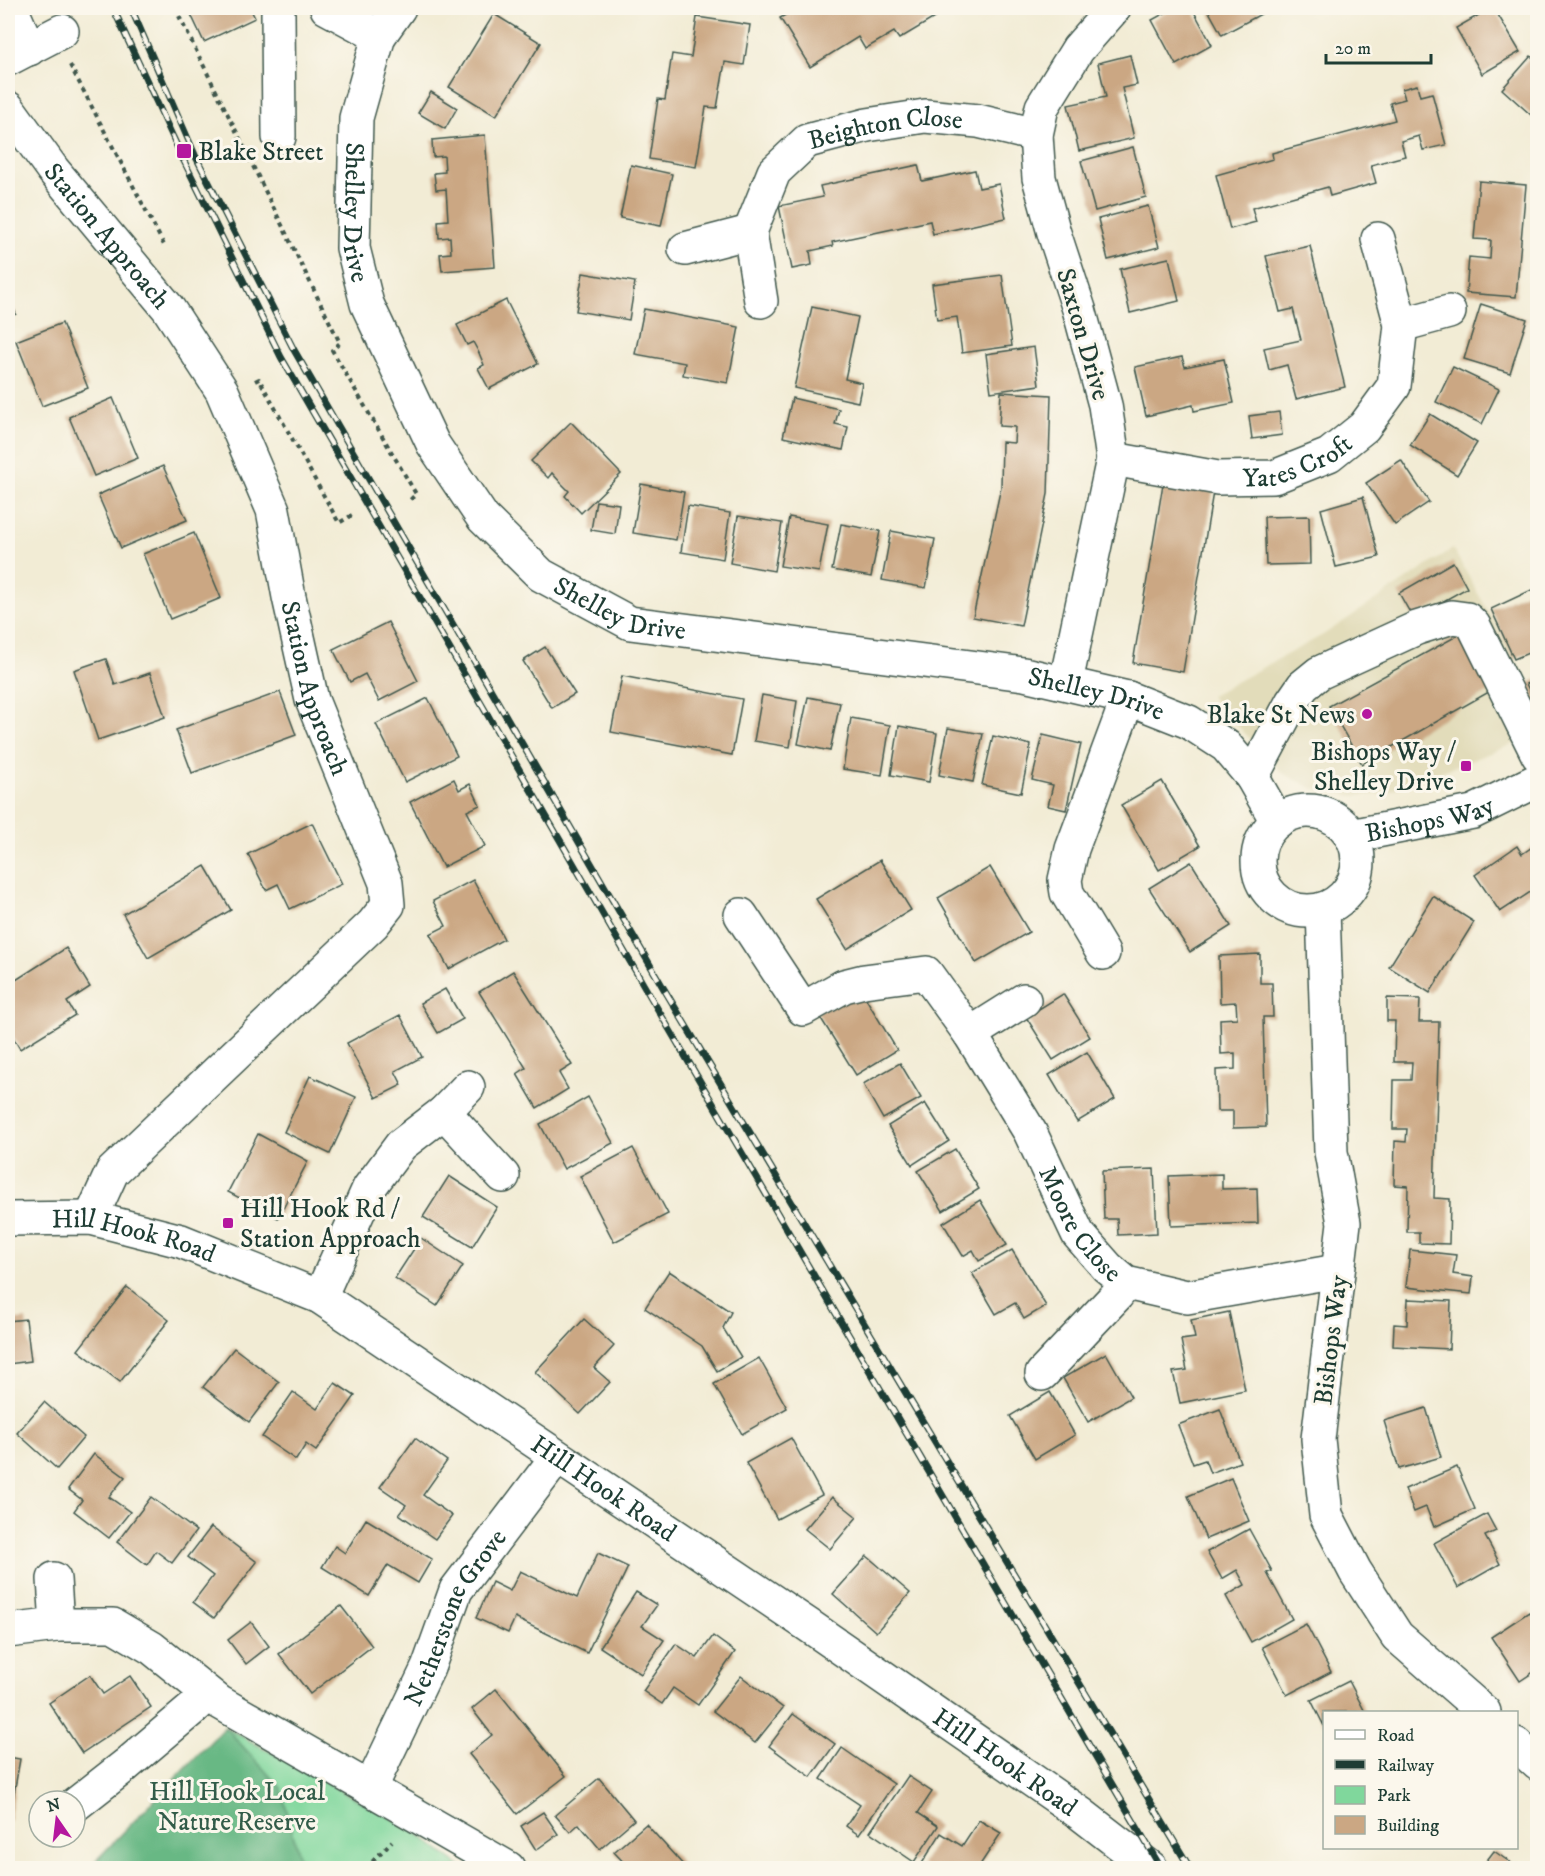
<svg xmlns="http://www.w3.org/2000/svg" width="1545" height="1876" font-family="'IM FELL DW Pica',serif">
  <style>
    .built { fill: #e2dcba }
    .green { fill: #80d79c; stroke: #508a68; stroke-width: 1.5 }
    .forest { fill: #68b884; stroke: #447a5c; stroke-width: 1.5 }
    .building { fill: #cba783 }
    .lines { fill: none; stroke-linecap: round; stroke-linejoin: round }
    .minor-casing { stroke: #3f574c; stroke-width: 36 }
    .path { stroke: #3f574c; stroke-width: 4; stroke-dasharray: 4.5 4.5; stroke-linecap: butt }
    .minor { stroke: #fff; stroke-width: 33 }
    .rail-casing { stroke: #1f3d34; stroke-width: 7 }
    .rail { stroke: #fbf7ec; stroke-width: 4.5; stroke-dasharray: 14; stroke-linecap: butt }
    .poi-dot { fill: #b5179e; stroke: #fbf7ec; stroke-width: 2 }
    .labels { text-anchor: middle; stroke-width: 6; stroke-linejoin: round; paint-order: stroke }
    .street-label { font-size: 26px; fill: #1f3d34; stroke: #fbf7ec }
    .poi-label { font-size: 26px; fill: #1f3d34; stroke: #fbf7ec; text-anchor: start }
    .park-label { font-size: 26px; fill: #325c49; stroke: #fbf7ec }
  </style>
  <rect width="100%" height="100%" fill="#fbf7ec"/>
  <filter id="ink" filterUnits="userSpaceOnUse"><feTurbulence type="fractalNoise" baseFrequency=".0167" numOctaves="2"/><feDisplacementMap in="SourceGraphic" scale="12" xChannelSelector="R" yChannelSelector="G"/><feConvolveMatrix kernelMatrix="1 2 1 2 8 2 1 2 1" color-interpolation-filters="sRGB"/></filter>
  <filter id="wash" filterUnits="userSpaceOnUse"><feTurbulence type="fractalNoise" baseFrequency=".008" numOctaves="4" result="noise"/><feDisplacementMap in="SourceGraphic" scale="24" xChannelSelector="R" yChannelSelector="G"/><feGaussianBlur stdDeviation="1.35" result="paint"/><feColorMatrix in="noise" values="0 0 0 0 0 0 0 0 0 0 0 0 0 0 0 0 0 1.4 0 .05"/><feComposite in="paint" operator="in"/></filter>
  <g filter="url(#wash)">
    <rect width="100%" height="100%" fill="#f2ecd5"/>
    <polygon class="built" points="1453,549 1537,698 1537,735 1383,794 1352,796 1312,788 1282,773 1210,696 1323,635"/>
    <polygon class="green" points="225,1727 413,1830 462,1868 89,1868"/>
    <polygon class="forest" points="225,1727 281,1788 302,1868 89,1868"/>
    <g id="blocks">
      <g class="building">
        <polygon points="188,8 250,8 255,18 204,42"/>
        <polygon points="798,8 839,8 840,9 843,8 951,8 899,39 894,32 865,49 858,37 810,67 780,18"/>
        <polygon points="1174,8 1192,8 1212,45 1176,65 1152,20"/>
        <polygon points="1207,8 1257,8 1261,14 1222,35"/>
        <polygon points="1491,8 1494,8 1520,52 1482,74 1456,28"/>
        <polygon points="494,14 541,43 496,116 449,87"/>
        <polygon points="697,17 750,25 744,65 725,62 717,108 706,107 696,167 649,159 658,99 665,100 672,54 691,57"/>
        <polygon points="1130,55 1137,85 1122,88 1134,138 1079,151 1068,105 1106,97 1098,63"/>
        <polygon points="1531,56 1538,62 1538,108 1531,115 1502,89"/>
        <polygon points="1417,85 1420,96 1432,93 1446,145 1423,150 1419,136 1401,141 1405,156 1371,165 1376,183 1330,196 1328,187 1252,208 1256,222 1230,229 1216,175 1273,159 1272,153 1395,120 1390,103 1405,99 1402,89"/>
        <polygon points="431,92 457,108 445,129 418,113"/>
        <polygon points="485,135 495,267 442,271 440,254 451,253 450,237 439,238 438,221 448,220 447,204 446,189 436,190 434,173 445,172 444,156 433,157 432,140"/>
        <polygon points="1133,147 1146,197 1095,211 1081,161"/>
        <polygon points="631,165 672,174 661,226 620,218"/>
        <polygon points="918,165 922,181 975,170 979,188 999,184 1006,218 933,234 930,221 832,242 833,246 810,251 812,265 792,269 779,206 823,197 820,186"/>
        <polygon points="1479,181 1526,185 1516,297 1466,293 1469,257 1490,259 1491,240 1474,239"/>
        <polygon points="1148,206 1159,247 1108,260 1098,219"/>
        <polygon points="1310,246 1345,387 1296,399 1287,365 1269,370 1264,348 1301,340 1293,309 1280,312 1266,256"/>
        <polygon points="1169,258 1179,301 1130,313 1120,269"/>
        <polygon points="583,273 635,282 629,320 576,311"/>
        <polygon points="1002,275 1012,346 962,353 957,317 937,320 932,284"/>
        <polygon points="8,296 16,314 8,318"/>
        <polygon points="506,300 538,364 489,389 478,368 484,365 479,353 473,342 467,345 457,325"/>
        <polygon points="1481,304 1527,319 1510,373 1464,359"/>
        <polygon points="812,307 858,317 845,379 862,383 858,402 794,388"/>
        <polygon points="644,309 739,327 728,383 683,375 685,363 635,354"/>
        <polygon points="62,323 88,388 42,406 16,341"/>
        <polygon points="1034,347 1039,385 991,392 986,354"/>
        <polygon points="1182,357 1185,367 1224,359 1234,403 1194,411 1193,405 1146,416 1135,367"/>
        <polygon points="1453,367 1499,389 1482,424 1436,402"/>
        <polygon points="1001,392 1051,395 1048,494 1021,626 973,617 1001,487 1002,442 1014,443 1015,427 999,426"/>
        <polygon points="113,398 138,458 94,476 69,417"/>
        <polygon points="792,398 839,409 835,424 848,427 843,450 783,437"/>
        <polygon points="1279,412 1282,435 1252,439 1249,416"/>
        <polygon points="1430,414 1477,443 1457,475 1410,445"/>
        <polygon points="571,422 621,474 581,513 565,496 569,491 561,483 552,473 548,478 531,461"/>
        <polygon points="1401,460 1429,502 1395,525 1366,483"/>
        <polygon points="163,466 187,520 121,548 98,495"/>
        <polygon points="641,484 684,492 676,540 633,533"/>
        <polygon points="1163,484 1213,492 1183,672 1133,663"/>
        <polygon points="1363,497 1379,557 1336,567 1321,509"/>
        <polygon points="596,501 619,504 615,534 591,530"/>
        <polygon points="688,506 730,513 723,559 681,552"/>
        <polygon points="738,516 782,523 774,571 730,563"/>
        <polygon points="1309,516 1310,564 1266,565 1264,517"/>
        <polygon points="789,517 828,524 819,572 780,566"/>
        <polygon points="841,524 880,531 871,577 832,570"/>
        <polygon points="891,531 935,539 926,588 882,580"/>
        <polygon points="194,533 221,598 170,619 143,554"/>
        <polygon points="1453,562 1467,588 1413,618 1399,593"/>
        <polygon points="1536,588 1538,649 1514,659 1491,609"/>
        <polygon points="388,622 418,681 379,701 365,674 350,682 333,649"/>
        <polygon points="1464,632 1496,688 1362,764 1329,706"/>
        <polygon points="545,647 575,694 552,708 523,661"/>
        <polygon points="106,659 115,685 150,673 165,717 98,740 74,670"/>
        <polygon points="622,676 742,699 732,755 611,732"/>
        <polygon points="1538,679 1538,707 1526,684"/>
        <polygon points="280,692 296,735 192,773 176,730"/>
        <polygon points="762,695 797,701 790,747 754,741"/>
        <polygon points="808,697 840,703 830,751 798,744"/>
        <polygon points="428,698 457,756 405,782 376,724"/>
        <polygon points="851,718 890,725 882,775 843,769"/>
        <polygon points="899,726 937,733 929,782 891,775"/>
        <polygon points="948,728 983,734 973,782 939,775"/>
        <polygon points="1043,735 1081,744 1066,810 1048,806 1053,785 1032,780"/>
        <polygon points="993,736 1031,745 1021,793 982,785"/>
        <polygon points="454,779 459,790 470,784 480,805 467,811 485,846 443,867 410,802"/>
        <polygon points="1162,781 1200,846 1159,870 1121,805"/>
        <polygon points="312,823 342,884 290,909 278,884 266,890 248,854"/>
        <polygon points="1538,843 1538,887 1500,912 1475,875 1517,846 1522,854"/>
        <polygon points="880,860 911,910 847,949 816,899"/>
        <polygon points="1191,862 1231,926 1190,952 1149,888"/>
        <polygon points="205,866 231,910 148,958 123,914"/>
        <polygon points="990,867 1029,932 976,963 938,898"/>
        <polygon points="473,880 504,939 449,969 430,934 446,926 433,901"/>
        <polygon points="1433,896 1474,922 1430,993 1389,967"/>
        <polygon points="66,948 90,987 67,1002 75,1015 20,1049 8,1029 8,985"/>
        <polygon points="1260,954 1260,983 1272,983 1273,1017 1263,1017 1266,1127 1233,1128 1233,1111 1217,1111 1216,1070 1235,1069 1235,1053 1221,1054 1220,1019 1237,1018 1236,1002 1220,1003 1219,956"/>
        <polygon points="513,971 572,1065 559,1073 568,1089 537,1108 517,1074 526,1068 479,992"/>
        <polygon points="859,987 897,1050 856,1075 817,1012"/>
        <polygon points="445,989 463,1019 438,1033 420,1003"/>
        <polygon points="1063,994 1090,1037 1053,1060 1026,1017"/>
        <polygon points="1387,998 1420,999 1419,1022 1439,1022 1434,1198 1450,1199 1449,1244 1419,1243 1419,1232 1407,1232 1408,1186 1394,1185 1395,1141 1406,1142 1407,1129 1393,1129 1394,1080 1411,1080 1412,1062 1394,1062 1395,1021 1387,1021"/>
        <polygon points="400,1015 422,1057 395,1071 402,1085 376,1098 347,1043"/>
        <polygon points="1087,1052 1115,1099 1077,1122 1049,1075"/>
        <polygon points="900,1063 921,1098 883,1119 863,1084"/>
        <polygon points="310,1076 356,1097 330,1154 284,1132"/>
        <polygon points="588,1097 613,1143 564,1169 540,1124"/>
        <polygon points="925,1103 949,1141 912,1165 888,1126"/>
        <polygon points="258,1134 308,1161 278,1218 228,1192"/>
        <polygon points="633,1148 668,1214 614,1242 580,1176"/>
        <polygon points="955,1149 979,1189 943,1211 918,1171"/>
        <polygon points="1154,1169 1157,1233 1118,1235 1117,1219 1104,1219 1102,1171"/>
        <polygon points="1222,1174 1222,1189 1257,1188 1258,1223 1171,1226 1169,1176"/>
        <polygon points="449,1176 497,1207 472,1247 423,1217"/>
        <polygon points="980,1200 1007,1245 979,1261 973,1250 963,1256 943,1223"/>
        <polygon points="421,1238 463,1266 437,1306 395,1278"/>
        <polygon points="1012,1250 1046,1306 1024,1319 1015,1303 996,1314 972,1273"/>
        <polygon points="1410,1250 1456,1255 1453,1274 1473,1277 1471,1294 1406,1287"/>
        <polygon points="669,1271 731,1312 723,1328 741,1357 717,1371 702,1346 645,1308"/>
        <polygon points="127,1287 169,1320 120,1382 78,1350"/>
        <polygon points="1408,1299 1451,1301 1449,1349 1393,1346 1394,1324 1407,1325"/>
        <polygon points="1229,1312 1245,1390 1180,1403 1173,1372 1187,1370 1181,1340 1195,1338 1191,1320"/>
        <polygon points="26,1319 31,1361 8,1364 8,1321"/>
        <polygon points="584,1319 614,1346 594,1368 610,1382 580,1414 535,1372"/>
        <polygon points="234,1348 279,1382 249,1422 203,1387"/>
        <polygon points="1106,1353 1131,1397 1088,1422 1063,1378"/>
        <polygon points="759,1358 787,1408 742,1434 714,1384"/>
        <polygon points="335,1383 355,1396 316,1451 306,1444 296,1460 262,1437 293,1392 317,1409"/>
        <polygon points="1050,1392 1075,1435 1035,1459 1010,1416"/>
        <polygon points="44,1402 84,1437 57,1469 17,1433"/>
        <polygon points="1426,1408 1441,1457 1399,1469 1384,1421"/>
        <polygon points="1220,1409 1240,1462 1210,1473 1205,1460 1193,1464 1178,1425"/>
        <polygon points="415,1438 447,1461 423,1495 452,1516 435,1539 399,1514 406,1505 380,1487"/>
        <polygon points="791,1438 822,1495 777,1519 746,1463"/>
        <polygon points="94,1454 125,1477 109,1497 130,1512 109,1538 74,1511 82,1500 68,1489"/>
        <polygon points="1457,1467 1475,1509 1434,1527 1426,1507 1414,1512 1405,1489"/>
        <polygon points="1231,1478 1249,1521 1206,1539 1188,1496"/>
        <polygon points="151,1497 196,1531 172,1563 156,1551 147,1565 117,1542"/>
        <polygon points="832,1497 857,1517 830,1549 805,1529"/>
        <polygon points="1487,1514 1496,1531 1485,1536 1500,1564 1458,1588 1434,1543"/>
        <polygon points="366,1519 432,1559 418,1583 388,1565 369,1596 322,1567 335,1546 345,1553"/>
        <polygon points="211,1527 257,1562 214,1618 193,1602 213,1576 188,1557"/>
        <polygon points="1249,1529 1272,1571 1267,1573 1292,1619 1251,1642 1226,1596 1245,1585 1237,1570 1222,1579 1207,1552"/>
        <polygon points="598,1553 628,1567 587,1653 515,1618 508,1633 476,1618 492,1582 510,1591 520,1571 577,1598"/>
        <polygon points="867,1556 910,1593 876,1632 833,1594"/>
        <polygon points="636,1592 657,1605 642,1626 664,1640 641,1674 600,1647"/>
        <polygon points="341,1606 372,1646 310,1694 279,1654"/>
        <polygon points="1529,1612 1538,1624 1538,1669 1520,1681 1491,1637"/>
        <polygon points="251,1622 269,1646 246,1664 228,1640"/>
        <polygon points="1306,1624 1331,1672 1287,1695 1262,1647"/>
        <polygon points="713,1636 735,1652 698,1705 673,1688 662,1704 643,1691 676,1644 697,1658"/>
        <polygon points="90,1675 103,1694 130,1676 151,1707 82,1753 49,1703"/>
        <polygon points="741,1676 783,1708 755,1743 713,1711"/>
        <polygon points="1349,1681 1365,1712 1324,1712 1324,1726 1311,1700"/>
        <polygon points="496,1689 566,1776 517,1814 469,1754 492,1735 472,1709"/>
        <polygon points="793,1714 835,1744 811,1777 769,1746"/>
        <polygon points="842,1748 894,1784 859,1835 846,1826 860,1805 821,1779"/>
        <polygon points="8,1757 20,1759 9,1822 8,1822"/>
        <polygon points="908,1776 932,1792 918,1813 938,1826 914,1862 870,1832"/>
        <polygon points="599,1778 634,1820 600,1849 579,1824 570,1832 555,1815"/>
        <polygon points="543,1812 558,1834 536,1850 521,1826"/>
        <polygon points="979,1820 1001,1833 978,1868 926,1868 921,1865 941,1833 962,1846"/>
        <polygon points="646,1824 686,1868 629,1868 614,1852"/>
        <polygon points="1494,1851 1518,1868 1481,1868"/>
      </g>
    </g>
  </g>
  <g filter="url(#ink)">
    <use href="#blocks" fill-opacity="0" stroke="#3f574c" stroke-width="1.5"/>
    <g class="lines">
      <g class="minor-casing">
        <g id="minor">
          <polyline points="11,8 29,49"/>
          <polyline points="327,8 379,36"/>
          <path id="s1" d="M399 8 379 36 356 118 353 248 367 304 433 444 483 518 541 575 630 623 1024 674 1128 698 1189 722 1226 746 1252 777 1277 821"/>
          <polyline points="278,13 279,137"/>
          <polyline points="8,59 62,31"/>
          <path id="s2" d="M8 108 53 170 168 308 222 391 273 510 289 597 312 700 386 883 388 905 373 924 112 1172 91 1218"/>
          <path id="s3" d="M750 232 774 172 807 141 867 125 925 116 978 121 1036 135"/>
          <polyline points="685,249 750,232 761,301"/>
          <polyline points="1401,325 1449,312"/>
          <path id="s4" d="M1113 459 1218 478 1274 477 1329 455 1364 427 1394 386 1401 325 1378 239"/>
          <polyline points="1066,682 1113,459 1105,405 1079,309 1054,233 1039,178 1036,135 1042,107 1078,49 1114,8"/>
          <polyline points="1252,777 1292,702 1303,686 1319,673 1417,628 1452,617 1467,619 1474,626 1538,755"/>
          <circle cx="1308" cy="861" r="50"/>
          <path id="s5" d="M1351 836 1473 812 1538 780"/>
          <polyline points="1323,909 1331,1152 1344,1223 1318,1439 1326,1515 1355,1571 1397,1636 1484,1712"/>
          <polyline points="741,915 803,1009 844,986 864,981 926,973 970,1034 1024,1000"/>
          <polyline points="1103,953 1067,893 1065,880 1072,849 1128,698"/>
          <path id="s6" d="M970 1034 1030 1132 1078 1234 1107 1267 1126 1283 1187 1297 1337 1271"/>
          <polyline points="444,1112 468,1087"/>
          <path id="s7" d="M8 1219 91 1218 181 1241 320 1297 808 1625 1081 1814 1151 1868"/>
          <polyline points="320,1297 369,1188 401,1145 444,1112 503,1176"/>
          <polyline points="1042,1374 1117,1295 1126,1283"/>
          <polyline points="54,1579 57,1625"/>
          <polyline points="8,1631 57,1625 113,1625 152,1648 219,1702 508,1868"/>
          <polyline points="1516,1744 1538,1764"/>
          <path id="s8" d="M370 1789 428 1668 456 1590 557 1457"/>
          <polyline points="75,1805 126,1765 197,1705 207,1693"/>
        </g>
      </g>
      <g class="path">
        <polyline points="175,8 245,149"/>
        <polyline points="70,65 165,247"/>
        <polyline points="249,158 340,343 332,350 416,494 408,502"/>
        <polyline points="255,381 259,379 339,523 352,515"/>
        <polyline points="366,1868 392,1841"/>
      </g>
      <use href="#minor" class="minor"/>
      <g class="rail-casing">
        <g id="rail">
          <polyline points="113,8 183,159 281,357 650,996 1161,1868"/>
          <polyline points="131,8 195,155 294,350 664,989 1190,1868"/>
        </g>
      </g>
      <use href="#rail" class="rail"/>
    </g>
  </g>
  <g class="poi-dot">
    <rect x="176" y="143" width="16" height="16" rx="3"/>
    <circle cx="1367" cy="714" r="6"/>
    <rect x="1460" y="760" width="12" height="12" rx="3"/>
    <rect x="222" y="1217" width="12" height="12" rx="3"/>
  </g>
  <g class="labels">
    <g class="street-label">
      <text dy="9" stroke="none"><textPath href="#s3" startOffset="190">Beighton Close</textPath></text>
      <text dy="9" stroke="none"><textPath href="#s1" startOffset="214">Shelley Drive</textPath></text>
      <text dy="9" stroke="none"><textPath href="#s2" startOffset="162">Station Approach</textPath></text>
      <text transform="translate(1084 334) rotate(74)" y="9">Saxton Drive</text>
      <text dy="9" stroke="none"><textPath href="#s4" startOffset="189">Yates Croft</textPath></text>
      <text dy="9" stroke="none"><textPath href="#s1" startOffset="720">Shelley Drive</textPath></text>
      <text dy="9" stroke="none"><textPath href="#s2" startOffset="668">Station Approach</textPath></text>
      <text dy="9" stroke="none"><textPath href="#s1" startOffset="1206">Shelley Drive</textPath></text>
      <text dy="9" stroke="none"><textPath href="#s5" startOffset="80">Bishops Way</textPath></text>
      <text dy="9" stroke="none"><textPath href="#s6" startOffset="220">Moore Close</textPath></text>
      <text dy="9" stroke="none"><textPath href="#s7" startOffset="128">Hill Hook Road</textPath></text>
      <text transform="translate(1330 1340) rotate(-83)" y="9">Bishops Way</text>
      <text dy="9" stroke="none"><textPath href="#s7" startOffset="668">Hill Hook Road</textPath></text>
      <text dy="9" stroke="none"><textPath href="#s8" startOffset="192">Netherstone Grove</textPath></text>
      <text dy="9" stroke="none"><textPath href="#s7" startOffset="1154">Hill Hook Road</textPath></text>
    </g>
    <g class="poi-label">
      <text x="198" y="160">Blake Street</text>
      <text x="1355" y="723" text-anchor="end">Blake St News</text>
      <text x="1454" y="760" text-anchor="end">Bishops Way /<tspan x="1454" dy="30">Shelley Drive</tspan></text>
      <text x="240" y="1217">Hill Hook Rd /<tspan x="240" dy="30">Station Approach</tspan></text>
    </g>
    <g class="park-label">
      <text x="237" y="1800">Hill Hook Local<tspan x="237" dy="30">Nature Reserve</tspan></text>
    </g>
  </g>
  <rect width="1545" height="1876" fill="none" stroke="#fbf7ec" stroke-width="30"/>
  <rect x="1323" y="1711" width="195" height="138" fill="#fbf7ec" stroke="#a3ada2" stroke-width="1.5"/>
  <rect x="1335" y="1730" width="30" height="9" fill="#ffffff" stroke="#a3ada2" stroke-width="1.5"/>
  <text x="1377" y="1741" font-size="18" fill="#1f3d34">Road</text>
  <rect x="1335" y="1760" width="30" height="9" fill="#1f3d34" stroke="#a3ada2" stroke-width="1.5"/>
  <text x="1377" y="1771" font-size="18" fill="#1f3d34">Railway</text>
  <rect x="1335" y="1786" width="30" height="18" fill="#80d79c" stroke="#a3ada2" stroke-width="1.5"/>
  <text x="1377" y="1801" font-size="18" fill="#1f3d34">Park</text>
  <rect x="1335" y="1816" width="30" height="18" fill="#cba783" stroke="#a3ada2" stroke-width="1.5"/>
  <text x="1377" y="1831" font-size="18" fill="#1f3d34">Building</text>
  <g transform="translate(57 1819) rotate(346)"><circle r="28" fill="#fbf7ec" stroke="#a3ada2" stroke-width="1.5"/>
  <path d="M0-4.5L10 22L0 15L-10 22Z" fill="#b5179e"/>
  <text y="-9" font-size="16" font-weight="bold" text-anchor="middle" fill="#1f3d34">N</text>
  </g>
  <path d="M1326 54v9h105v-9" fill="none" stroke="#1f3d34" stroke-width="3"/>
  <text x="1335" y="54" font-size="18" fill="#1f3d34" stroke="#fbf7ec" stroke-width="4.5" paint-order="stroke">20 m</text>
</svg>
